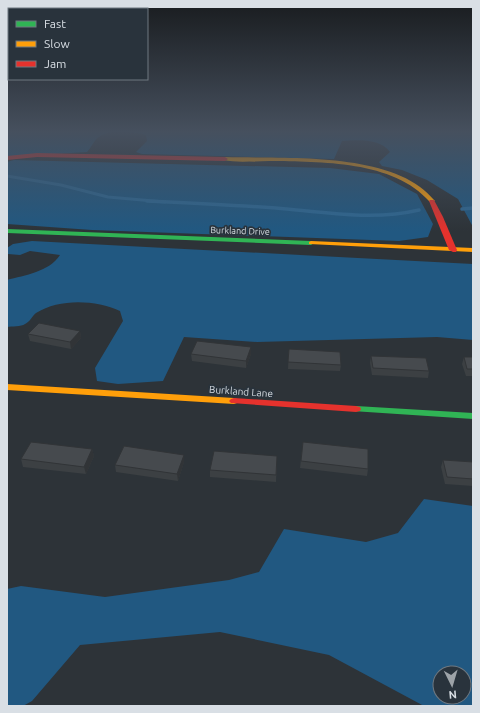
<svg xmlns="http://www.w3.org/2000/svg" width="480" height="713" font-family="Ubuntu,sans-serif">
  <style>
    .forest { fill: #215881; fill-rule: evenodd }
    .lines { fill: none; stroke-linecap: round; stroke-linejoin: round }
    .stream-far1 { stroke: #2e6792; stroke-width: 3 }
    .stream { stroke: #2e6792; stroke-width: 3.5 }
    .fast { fill: #30b455; fill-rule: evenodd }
    .slow { fill: #ff9f0a; fill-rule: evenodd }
    .jam { fill: #e5322d; fill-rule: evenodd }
    .wall { fill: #3c4043 }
    .shaded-wall { fill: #313437 }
    .building { fill: #464a4e; stroke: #313437 }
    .labels { text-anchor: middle; stroke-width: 3.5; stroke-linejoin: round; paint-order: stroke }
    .far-street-label { font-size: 9px; fill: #d9dfe5; stroke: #29333c }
    .street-label { font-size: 10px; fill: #d9dfe5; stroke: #29333c }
  </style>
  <rect width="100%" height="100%" fill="#2d3338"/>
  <g class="forest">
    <path d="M7 131H473V227L458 199 427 180 402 170 382 166 379 162 390 152C380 138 357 140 342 141L334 159 142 154 136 152 147 141 146 135C134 132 110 128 99 137 94 140 91 148 87 152L7 157Z"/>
    <polygon points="14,160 330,168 379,174 417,194 433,224 428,237 399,241 92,230 7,224 7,162"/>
    <path d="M32 241 473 264V340L437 337 257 342 184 337 163 381 118 384 97 381 95 368 123 321 120 311C96 300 60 298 36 313 32 316 30 322 25 324 21 327 12 326 7 327V280C25 275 49 272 60 255L30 251 20 255 8 254 7 248 13 244Z"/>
    <path d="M424 499 473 506V706H424L329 655 220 632 80 645 32 701 23 706H7V589L21 586 105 597 229 580 259 572 284 529 366 542 398 533ZM440 673H464V697H440Z"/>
  </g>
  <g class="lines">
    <polyline class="stream-far1" points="7,176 61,185 108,197 165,202"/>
    <g class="stream">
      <path d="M147 201C190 203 233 205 276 208 322 212 373 221 419 210"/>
      <polyline points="462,209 473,208"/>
    </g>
    <g class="fast">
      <polygon points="7,229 311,241 314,243 311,245 7,233"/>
      <polygon points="356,406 473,413 473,419 352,411 351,409 352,407"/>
    </g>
    <g class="slow">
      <path d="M225 157C284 159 395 150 435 201L430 202C393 160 321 162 269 161 254 161 238 163 223 160V158Z"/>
      <polygon points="311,241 473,248 473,252 309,244 309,242"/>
      <polygon points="7,384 234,398 237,399 239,401 237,403 234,404 7,390"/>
    </g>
    <g class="jam">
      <polygon points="37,153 225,157 228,159 225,161 37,157 7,160 7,156"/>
      <polygon points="430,200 434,200 443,217 457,250 456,252 453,252 449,250 429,201"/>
      <polygon points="234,398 356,406 360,407 361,409 360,411 356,412 231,403 229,401 231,399"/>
    </g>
  </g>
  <g class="wall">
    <polygon points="80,331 81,338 71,349 30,341 28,334"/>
    <polygon points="289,349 341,365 340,371 288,369"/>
    <polygon points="191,354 251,354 246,368 192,361"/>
    <polygon points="371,356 429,371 428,378 372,375 370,363"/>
    <polygon points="464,357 473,357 473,376 466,376 462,364"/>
    <polygon points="303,442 368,469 367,476 300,468"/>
    <polygon points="92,449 94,456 86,474 23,467 21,459"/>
    <polygon points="277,456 276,482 210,477 210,470"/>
    <polygon points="443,460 473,462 473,486 445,484 441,467"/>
    <polygon points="184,462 178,481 116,472 115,465"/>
  </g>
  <g class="shaded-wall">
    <polygon points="80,331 81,338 71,349 70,342"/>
    <polygon points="251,347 251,354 246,368 246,361"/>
    <polygon points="92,449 94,456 86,474 84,467"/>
    <polygon points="184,455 184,462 178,481 177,474"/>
  </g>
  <g class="building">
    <polygon points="39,323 80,331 70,342 28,334"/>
    <polygon points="197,341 251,347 246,361 191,354"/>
    <polygon points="289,349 340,352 341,365 288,362"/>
    <polygon points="371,356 426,358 429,371 373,368"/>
    <polygon points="464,357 473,357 473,369 467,369"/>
    <polygon points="31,442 92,449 84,467 21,459"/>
    <polygon points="303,442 368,449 368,469 301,461"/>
    <polygon points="124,446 184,455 177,474 115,465"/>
    <polygon points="214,451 277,456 276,475 210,470"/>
    <polygon points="443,460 473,462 473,479 447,477"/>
  </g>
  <linearGradient id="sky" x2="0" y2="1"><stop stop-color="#191c1f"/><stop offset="0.57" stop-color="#46505e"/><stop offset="1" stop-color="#46505e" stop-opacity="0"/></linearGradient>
  <rect width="480" height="231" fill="url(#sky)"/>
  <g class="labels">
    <g class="far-street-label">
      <text transform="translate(240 231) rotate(2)" y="3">Burkland Drive</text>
    </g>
    <g class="street-label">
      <text transform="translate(241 391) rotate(4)" y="4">Burkland Lane</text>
    </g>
  </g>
  <rect width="480" height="713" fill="none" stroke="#d9dfe5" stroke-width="16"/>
  <rect x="8" y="8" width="140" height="72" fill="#29333c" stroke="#6f7880"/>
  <rect x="16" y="21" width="20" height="6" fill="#30b455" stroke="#6f7880"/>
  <text x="44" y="28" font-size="12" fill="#d9dfe5">Fast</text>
  <rect x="16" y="41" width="20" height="6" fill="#ff9f0a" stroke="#6f7880"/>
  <text x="44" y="48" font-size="12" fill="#d9dfe5">Slow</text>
  <rect x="16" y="61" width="20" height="6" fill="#e5322d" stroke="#6f7880"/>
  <text x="44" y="68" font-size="12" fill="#d9dfe5">Jam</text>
  <g transform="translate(452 685) rotate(175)"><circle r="19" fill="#29333c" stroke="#6f7880"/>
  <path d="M0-3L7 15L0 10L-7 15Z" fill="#9da3a8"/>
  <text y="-6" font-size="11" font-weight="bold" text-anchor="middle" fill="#d9dfe5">N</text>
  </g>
</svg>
